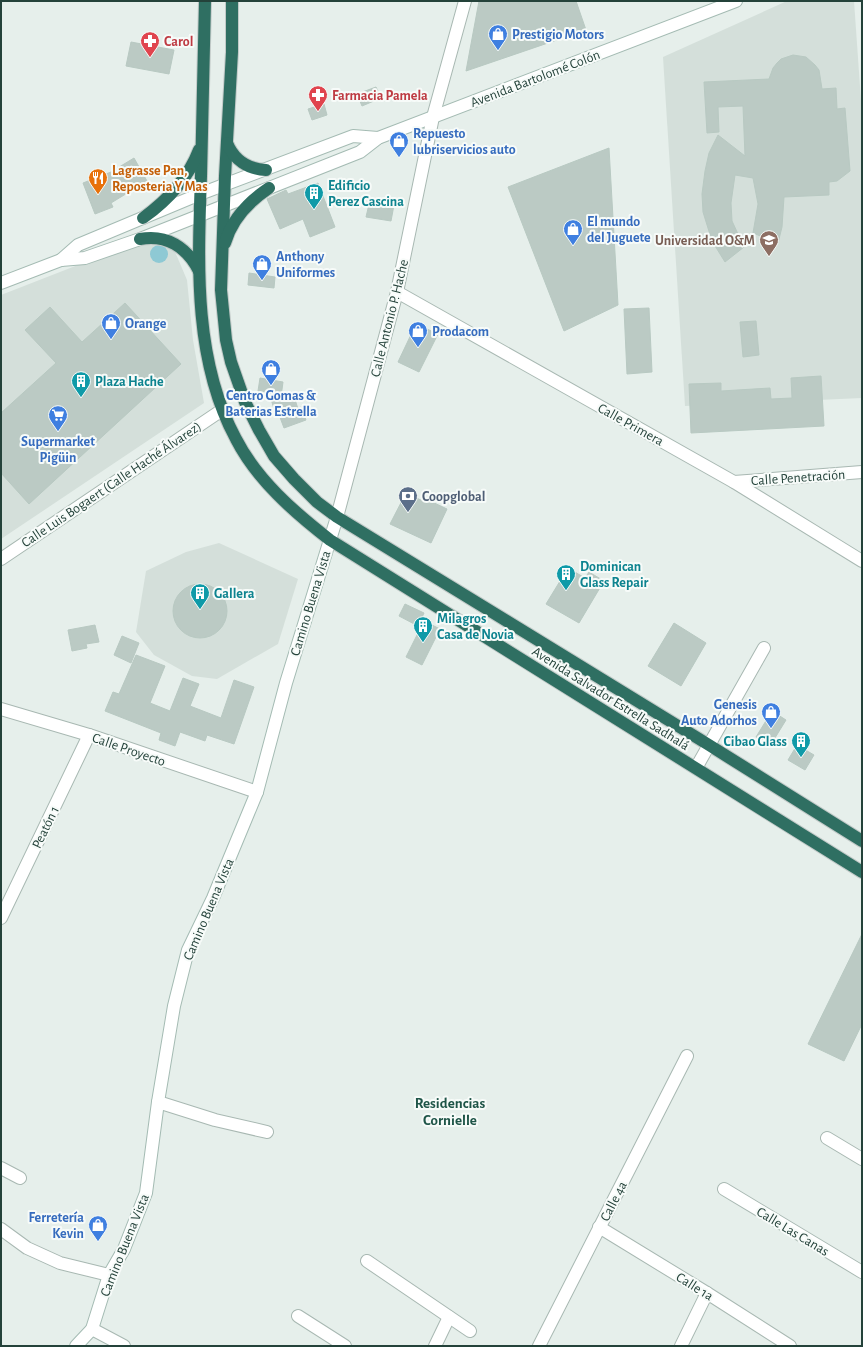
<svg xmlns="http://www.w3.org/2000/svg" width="863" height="1347" font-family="'Alegreya Sans',sans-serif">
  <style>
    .built { fill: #d4dfda }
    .water { fill: #8ec9d4 }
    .building { fill: #bbcac4; stroke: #b8c9c2 }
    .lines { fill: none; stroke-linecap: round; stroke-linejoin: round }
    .street-casing { stroke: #a8b8b2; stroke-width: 14 }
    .secondary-casing { stroke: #a4bbb3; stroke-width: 14 }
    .highway-casing { stroke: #c2cac8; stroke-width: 14 }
    .street { stroke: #fff; stroke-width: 12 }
    .secondary { stroke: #fff; stroke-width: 12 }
    .highway { stroke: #2f6f62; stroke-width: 12 }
    .labels { text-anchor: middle; stroke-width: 4; stroke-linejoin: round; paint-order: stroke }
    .shop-label { font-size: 14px; font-weight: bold; fill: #366cbe; stroke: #f7fbf9; text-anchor: start }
    .health-label { font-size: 14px; font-weight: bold; fill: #be3a42; stroke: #f7fbf9; text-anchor: start }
    .street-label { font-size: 14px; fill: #24423a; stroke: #f7fbf9 }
    .food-label { font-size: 14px; font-weight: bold; fill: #c56008; stroke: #f7fbf9; text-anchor: start }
    .culture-label { font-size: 14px; font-weight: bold; fill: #0d838f; stroke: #f7fbf9; text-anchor: start }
    .education-label { font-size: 14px; font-weight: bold; fill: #785e54; stroke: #f7fbf9; text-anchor: end }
    .service-label { font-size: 14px; font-weight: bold; fill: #4e5e75; stroke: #f7fbf9; text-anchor: start }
    .neighbourhood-label { font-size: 15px; font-weight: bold; fill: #1f5548; stroke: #f7fbf9 }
  </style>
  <rect width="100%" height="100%" fill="#e6efeb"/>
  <g class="built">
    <polygon points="787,1 854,1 862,115 862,398 685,406 663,57"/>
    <polygon points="152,239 173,247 187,280 193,340 204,403 1,539 1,295 124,247"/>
    <polygon points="219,543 298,579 278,644 217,679 192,676 154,655 136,632 146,571 186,552"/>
  </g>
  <circle class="water" cx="159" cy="254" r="9"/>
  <g class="building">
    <polygon points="479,1 576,1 586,30 466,71"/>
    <polygon points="131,42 174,50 169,74 126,66"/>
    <polygon points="793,55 806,57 815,65 819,70 822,89 836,88 837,109 845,108 850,171 837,181 829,182 829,195 784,197 782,227 778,243 753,233 758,204 753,178 735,175 731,203 732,221 744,247 725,262 712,241 703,212 702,194 705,171 709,153 718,135 745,156 743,106 718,107 719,132 707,133 704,82 769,79 773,68 777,63 781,59"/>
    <polygon points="376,87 381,98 362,106 357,94"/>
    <polygon points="324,104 327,115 312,120 308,109"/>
    <polygon points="609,148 618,305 564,331 508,187"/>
    <polygon points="134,158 147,181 111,203 113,207 95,214 83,183 111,172"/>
    <polygon points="318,183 335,227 310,237 303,219 280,229 267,199 286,190 288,194"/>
    <polygon points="370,200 394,205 391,221 366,217"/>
    <polygon points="249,273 275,277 274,288 248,285"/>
    <polygon points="125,303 181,364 29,504 1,473 1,413 56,363 25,330 50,307 82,342"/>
    <polygon points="649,308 652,372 627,374 624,309"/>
    <polygon points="756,321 759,355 743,357 740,322"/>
    <polygon points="416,324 438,334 419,372 398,362"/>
    <polygon points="821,376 824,426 691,433 689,384 721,383 721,391 770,388 771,399 792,398 791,378"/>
    <polygon points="260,378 283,382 281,397 293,393 298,409 301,407 306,420 284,428 278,412 277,418 269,393 258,391"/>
    <polygon points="406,493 427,503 428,500 447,509 431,543 390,524"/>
    <polygon points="568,568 585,578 589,572 604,581 579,623 546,604"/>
    <circle cx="200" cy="611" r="27"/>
    <polygon points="405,604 424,613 418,626 399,616"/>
    <polygon points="424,621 440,629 422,665 406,657"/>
    <polygon points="674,623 706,643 681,686 648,666"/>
    <polygon points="95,625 99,642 86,644 87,648 72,651 68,630"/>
    <polygon points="122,636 139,643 131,663 114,655"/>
    <polygon points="136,655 165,666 150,703 170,711 183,678 199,684 190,706 221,718 234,680 254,687 234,744 207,735 205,741 180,732 175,746 159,740 161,733 105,711 113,692 119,694"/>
    <polygon points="772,711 786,720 770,746 756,737"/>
    <polygon points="797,745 814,755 805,770 788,760"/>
    <polygon points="862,934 862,1024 844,1061 808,1044"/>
  </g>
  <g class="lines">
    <g class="street-casing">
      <g id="street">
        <polyline points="397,292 734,482 862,561"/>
        <polyline points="734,482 862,472"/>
        <polyline points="337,517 397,292 433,117 465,1"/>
        <polyline points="1,559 222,410"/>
        <polyline points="1,709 89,735 257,792"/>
        <polyline points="696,768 764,648"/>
        <polyline points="1,918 89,735"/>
        <polyline points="158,1102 215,1120 267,1132"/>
        <polyline points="827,1138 862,1159"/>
        <polyline points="1,1168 20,1178"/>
        <polyline points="724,1189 862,1272"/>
        <polyline points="599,1227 707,1293 790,1346"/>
        <polyline points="1,1229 27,1248 60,1263 109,1275"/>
        <polyline points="367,1261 470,1331"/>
        <polyline points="298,1316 345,1346"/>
        <polyline points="92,1329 124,1346"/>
        <polyline points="435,1346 449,1317"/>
        <polyline points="539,1346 687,1056"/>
        <polyline points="681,1346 707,1293"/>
      </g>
    </g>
    <g class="secondary-casing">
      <g id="secondary">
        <polyline points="61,260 78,245 200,194 353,136 378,138"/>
        <polyline points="1,283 61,260 85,258 140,239 360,152 378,138 736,1"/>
        <polyline points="76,1346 92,1329 109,1275 124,1249 146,1193 158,1102 174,1006 188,950 213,898 257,792 286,683 337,517"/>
      </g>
    </g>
    <g class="highway-casing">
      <g id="highway">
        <path d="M205 1C204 59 202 118 201 176 198 263 193 360 236 439 257 480 294 512 330 540L862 872"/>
        <polyline points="232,1 232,52 225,176 221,290 226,340 231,362 245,402 259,430 274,456 294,479 317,502 337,517 709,745 862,841"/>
        <path d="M227 143C234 160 248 169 266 170"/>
        <path d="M143 218C168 200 188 179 199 150"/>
        <path d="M140 239C166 234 187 247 199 271"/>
        <path d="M225 243C232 219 248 202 269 188"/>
      </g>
    </g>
    <use href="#street" class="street"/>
    <use href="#secondary" class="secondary"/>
    <use href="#highway" class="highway"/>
  </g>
  <defs>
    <g id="shop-pin" transform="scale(1)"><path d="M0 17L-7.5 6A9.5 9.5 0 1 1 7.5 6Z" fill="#3f7fe0" stroke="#f7fbf9"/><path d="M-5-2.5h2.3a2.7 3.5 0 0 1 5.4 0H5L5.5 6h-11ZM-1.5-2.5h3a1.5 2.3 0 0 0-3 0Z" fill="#fff"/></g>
    <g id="pharmacy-pin" transform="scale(1)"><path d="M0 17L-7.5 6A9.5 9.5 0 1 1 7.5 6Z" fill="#e0444e" stroke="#f7fbf9"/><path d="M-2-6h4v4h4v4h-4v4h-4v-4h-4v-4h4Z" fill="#fff"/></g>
    <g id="restaurant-pin" transform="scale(1)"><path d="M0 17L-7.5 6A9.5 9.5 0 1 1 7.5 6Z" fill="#e8710a" stroke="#f7fbf9"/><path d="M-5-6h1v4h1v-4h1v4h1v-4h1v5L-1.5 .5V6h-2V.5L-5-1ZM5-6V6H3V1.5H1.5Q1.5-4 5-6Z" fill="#fff"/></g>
    <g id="building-pin" transform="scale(1)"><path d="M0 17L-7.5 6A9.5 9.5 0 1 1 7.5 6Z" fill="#0f9aa8" stroke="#f7fbf9"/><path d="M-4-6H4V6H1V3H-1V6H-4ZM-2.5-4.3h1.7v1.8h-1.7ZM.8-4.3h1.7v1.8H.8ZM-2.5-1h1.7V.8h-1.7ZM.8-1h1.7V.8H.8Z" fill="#fff"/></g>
    <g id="university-pin" transform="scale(1)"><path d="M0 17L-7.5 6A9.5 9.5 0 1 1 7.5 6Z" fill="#8d6e63" stroke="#f7fbf9"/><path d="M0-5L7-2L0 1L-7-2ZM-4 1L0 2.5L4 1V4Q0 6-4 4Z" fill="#fff"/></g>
    <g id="supermarket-pin" transform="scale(1)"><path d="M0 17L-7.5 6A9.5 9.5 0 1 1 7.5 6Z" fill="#3f7fe0" stroke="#f7fbf9"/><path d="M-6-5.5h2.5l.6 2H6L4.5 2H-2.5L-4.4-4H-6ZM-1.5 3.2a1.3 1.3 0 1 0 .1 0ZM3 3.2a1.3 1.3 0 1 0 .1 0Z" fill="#fff"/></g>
    <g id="bank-pin" transform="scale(1)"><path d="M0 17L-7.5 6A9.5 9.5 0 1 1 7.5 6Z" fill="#5c6f8a" stroke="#f7fbf9"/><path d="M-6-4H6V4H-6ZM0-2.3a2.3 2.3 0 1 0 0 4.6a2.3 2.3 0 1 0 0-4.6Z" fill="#fff"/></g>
  </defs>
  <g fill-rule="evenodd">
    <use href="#shop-pin" x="498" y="34"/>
    <use href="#pharmacy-pin" x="150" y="41"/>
    <use href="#pharmacy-pin" x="318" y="95"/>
    <use href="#shop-pin" x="399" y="141"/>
    <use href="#restaurant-pin" x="98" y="178"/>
    <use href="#building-pin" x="314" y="193"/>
    <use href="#shop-pin" x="573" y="229"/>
    <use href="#university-pin" x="769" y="240"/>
    <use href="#shop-pin" x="262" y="264"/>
    <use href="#shop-pin" x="111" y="323"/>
    <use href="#shop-pin" x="418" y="331"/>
    <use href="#shop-pin" x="271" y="369"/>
    <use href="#building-pin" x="81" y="381"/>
    <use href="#supermarket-pin" x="58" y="415"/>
    <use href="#bank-pin" x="408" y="496"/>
    <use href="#building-pin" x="566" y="574"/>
    <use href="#building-pin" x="200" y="593"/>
    <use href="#building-pin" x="423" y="626"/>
    <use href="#shop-pin" x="771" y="712"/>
    <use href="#building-pin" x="801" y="741"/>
    <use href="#shop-pin" x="98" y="1225"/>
  </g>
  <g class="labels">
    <g class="shop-label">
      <text x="512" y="39">Prestigio Motors</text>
      <text x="413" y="138">Repuesto<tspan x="413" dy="16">lubriservicios auto</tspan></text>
      <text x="587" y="226">El mundo<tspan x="587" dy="16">del Juguete</tspan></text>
      <text x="276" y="261">Anthony<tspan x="276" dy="16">Uniformes</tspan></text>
      <text x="125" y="328">Orange</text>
      <text x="432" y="336">Prodacom</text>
      <text x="271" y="400" text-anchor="middle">Centro Gomas &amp;<tspan x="271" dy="16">Baterias Estrella</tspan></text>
      <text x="58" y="446" text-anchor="middle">Supermarket<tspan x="58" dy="16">Pigüin</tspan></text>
      <text x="757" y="709" text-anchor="end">Genesis<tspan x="757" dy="16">Auto Adorhos</tspan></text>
      <text x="84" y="1222" text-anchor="end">Ferretería<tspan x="84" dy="16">Kevin</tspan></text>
    </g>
    <g class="health-label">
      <text x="164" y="46">Carol</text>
      <text x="332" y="100">Farmacia Pamela</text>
    </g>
    <g class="street-label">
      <text transform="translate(535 78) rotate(-21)" y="5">Avenida Bartolomé Colón</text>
      <text transform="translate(389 318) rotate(-76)" y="5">Calle Antonio P. Hache</text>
      <text transform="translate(631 424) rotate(29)" y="5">Calle Primera</text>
      <text transform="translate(798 477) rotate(-4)" y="5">Calle Penetración</text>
      <text transform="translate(111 484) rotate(-34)" y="5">Calle Luis Bogaert (Calle Haché Álvarez)</text>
      <text transform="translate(310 603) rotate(-73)" y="5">Camino Buena Vista</text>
      <text transform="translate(611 698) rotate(32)" y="5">Avenida Salvador Estrella Sadhalá</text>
      <text transform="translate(129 749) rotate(19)" y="5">Calle Proyecto</text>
      <text transform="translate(45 827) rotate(-64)" y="5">Peatón 1</text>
      <text transform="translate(208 909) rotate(-67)" y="5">Camino Buena Vista</text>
      <text transform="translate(613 1201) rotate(-63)" y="5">Calle 4a</text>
      <text transform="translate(793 1231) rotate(31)" y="5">Calle Las Canas</text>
      <text transform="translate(124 1245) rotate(-68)" y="5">Camino Buena Vista</text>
      <text transform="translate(695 1286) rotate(32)" y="5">Calle 1a</text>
    </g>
    <g class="food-label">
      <text x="112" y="175">Lagrasse Pan,<tspan x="112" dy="16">Reposteria Y Mas</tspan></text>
    </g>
    <g class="culture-label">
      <text x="328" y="190">Edificio<tspan x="328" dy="16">Perez Cascina</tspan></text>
      <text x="95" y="386">Plaza Hache</text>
      <text x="580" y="571">Dominican<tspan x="580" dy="16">Glass Repair</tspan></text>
      <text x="214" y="598">Gallera</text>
      <text x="437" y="623">Milagros<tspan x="437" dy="16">Casa de Novia</tspan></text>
      <text x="787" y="746" text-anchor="end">Cibao Glass</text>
    </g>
    <g class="education-label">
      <text x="755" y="245">Universidad O&amp;M</text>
    </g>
    <g class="service-label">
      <text x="422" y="501">Coopglobal</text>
    </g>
    <g class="neighbourhood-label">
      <text x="450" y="1108">Residencias<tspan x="450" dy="17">Cornielle</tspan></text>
    </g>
  </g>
  <rect width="863" height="1347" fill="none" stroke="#24423a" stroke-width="4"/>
</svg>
